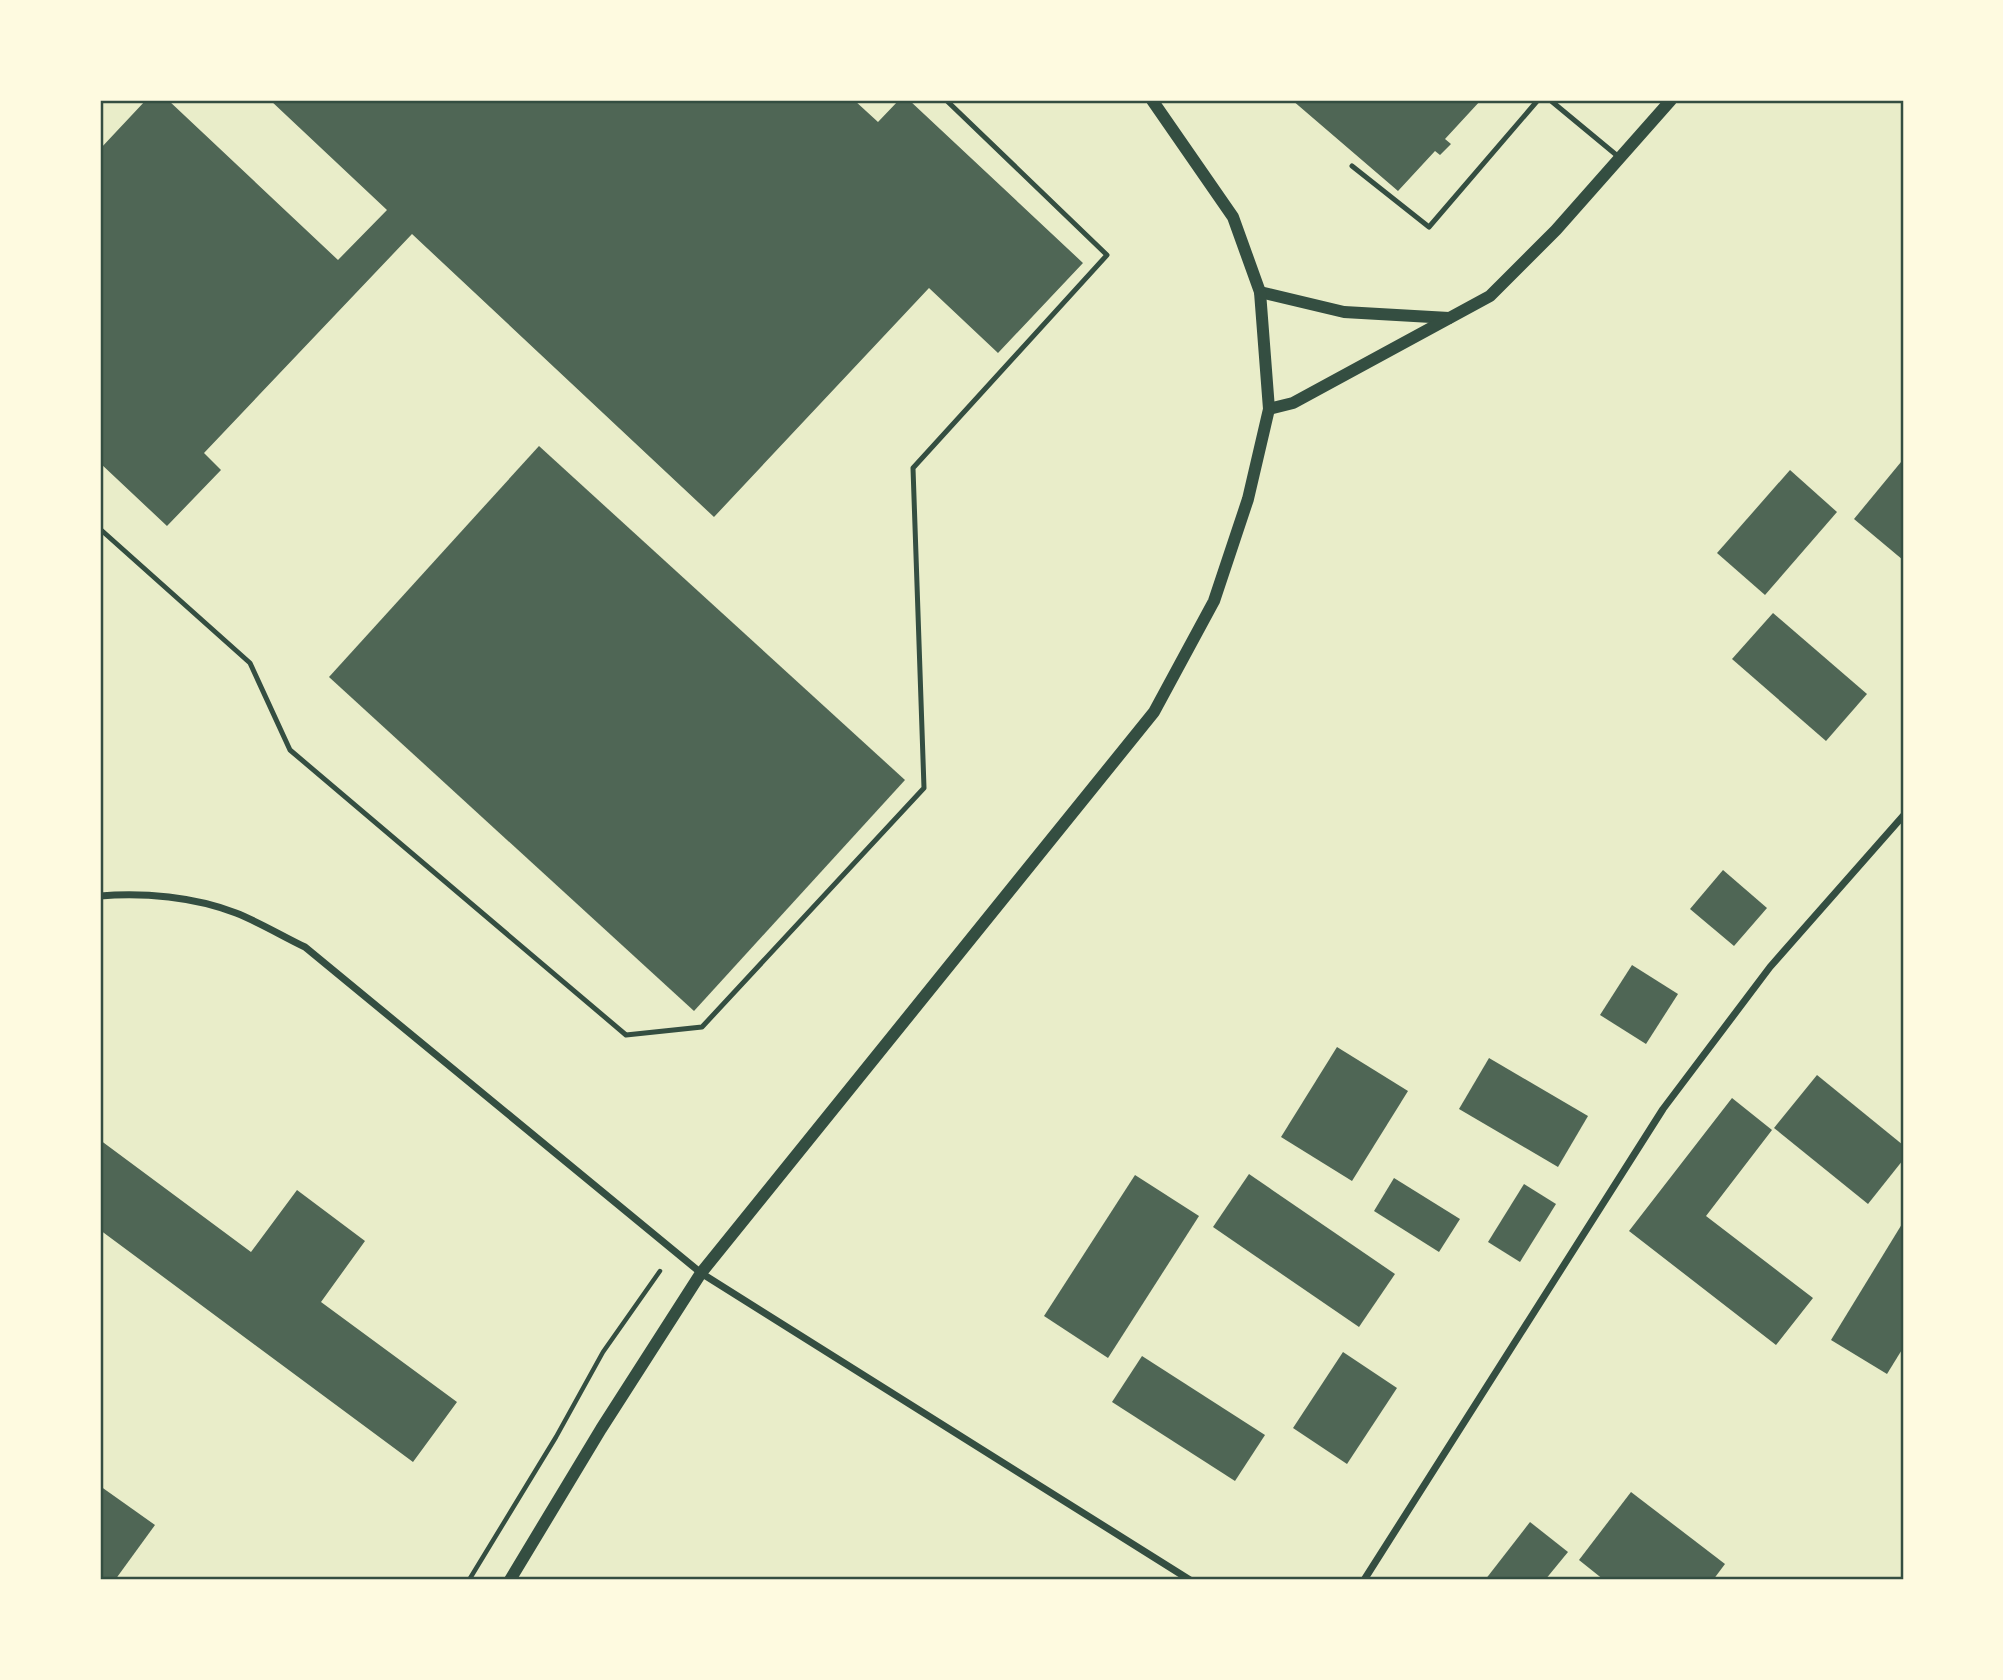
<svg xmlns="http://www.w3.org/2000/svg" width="2003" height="1680" font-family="Barlow,sans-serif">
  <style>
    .building { fill: #4f6655 }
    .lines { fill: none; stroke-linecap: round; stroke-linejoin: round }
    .path { stroke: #344e41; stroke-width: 4.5 }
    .service { stroke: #344e41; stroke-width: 5 }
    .minor { stroke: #344e41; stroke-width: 7 }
    .tertiary { stroke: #344e41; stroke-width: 12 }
    .neatline { fill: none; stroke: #344e41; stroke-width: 2.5 }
  </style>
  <rect width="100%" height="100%" fill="#e9edc9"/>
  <g class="building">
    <polygon points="146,100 168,100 338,260 387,210 270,100 854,100 878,122 899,100 909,100 1083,263 998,353 929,288 714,517 412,234 204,453 221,470 167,526 100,463 100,149"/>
    <polygon points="1292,100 1481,100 1445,139 1451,144 1440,155 1435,151 1398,191"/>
    <polygon points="539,446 905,780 694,1011 329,677"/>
    <polygon points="1901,462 1903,463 1903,560 1854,519"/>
    <polygon points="1790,470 1837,512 1765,595 1717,553"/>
    <polygon points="1773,613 1867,694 1826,741 1732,659"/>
    <polygon points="1723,870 1767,908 1734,946 1690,909"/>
    <polygon points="1632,965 1678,994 1646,1044 1600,1015"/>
    <polygon points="1337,1047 1408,1091 1352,1181 1281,1137"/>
    <polygon points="1489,1058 1588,1116 1558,1167 1459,1109"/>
    <polygon points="1817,1075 1903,1145 1903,1160 1868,1204 1774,1128"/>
    <polygon points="1732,1098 1772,1130 1706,1216 1813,1298 1776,1345 1629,1231"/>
    <polygon points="100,1140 251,1252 297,1190 365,1241 321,1302 457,1402 413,1462 100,1230"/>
    <polygon points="1249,1174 1395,1274 1359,1327 1213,1227"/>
    <polygon points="1135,1175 1199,1216 1108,1358 1044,1316"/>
    <polygon points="1394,1178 1460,1219 1439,1252 1374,1211"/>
    <polygon points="1524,1184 1556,1204 1520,1262 1488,1242"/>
    <polygon points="1902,1224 1903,1348 1887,1374 1831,1340"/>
    <polygon points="1343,1352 1397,1388 1347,1464 1293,1428"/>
    <polygon points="1142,1356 1265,1435 1235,1481 1112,1402"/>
    <polygon points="100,1486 155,1525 115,1580 100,1580"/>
    <polygon points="1631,1492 1725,1564 1713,1580 1604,1580 1579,1560"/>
    <polygon points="1530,1522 1568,1552 1545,1580 1485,1580"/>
  </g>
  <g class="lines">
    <polyline class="path" points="469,1580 556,1437 603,1352 660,1271"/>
    <g class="service">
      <polyline points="1550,100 1620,158"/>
      <polyline points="1352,166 1429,227 1538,100"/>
      <polyline points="100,529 250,663 290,750 626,1035 702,1027 924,788 913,468 1107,255 946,100"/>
    </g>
    <g class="minor">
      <path d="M100 896C143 892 195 897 236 913 259 922 282 936 305 947L701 1273 1190 1580"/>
      <polyline points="1364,1580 1663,1109 1770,967 1903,816"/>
    </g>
    <g class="tertiary">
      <polyline points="1260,292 1344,312 1449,318"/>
      <polyline points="1269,409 1293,403 1490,296 1556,230 1671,100"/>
      <polyline points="510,1580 601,1429 701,1273 1154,712 1214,601 1248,499 1269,409 1260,292 1233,217 1152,100"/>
    </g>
  </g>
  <rect width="2003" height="1680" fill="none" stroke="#fefae0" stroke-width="203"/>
  <rect x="102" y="102" width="1800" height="1476" class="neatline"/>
</svg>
